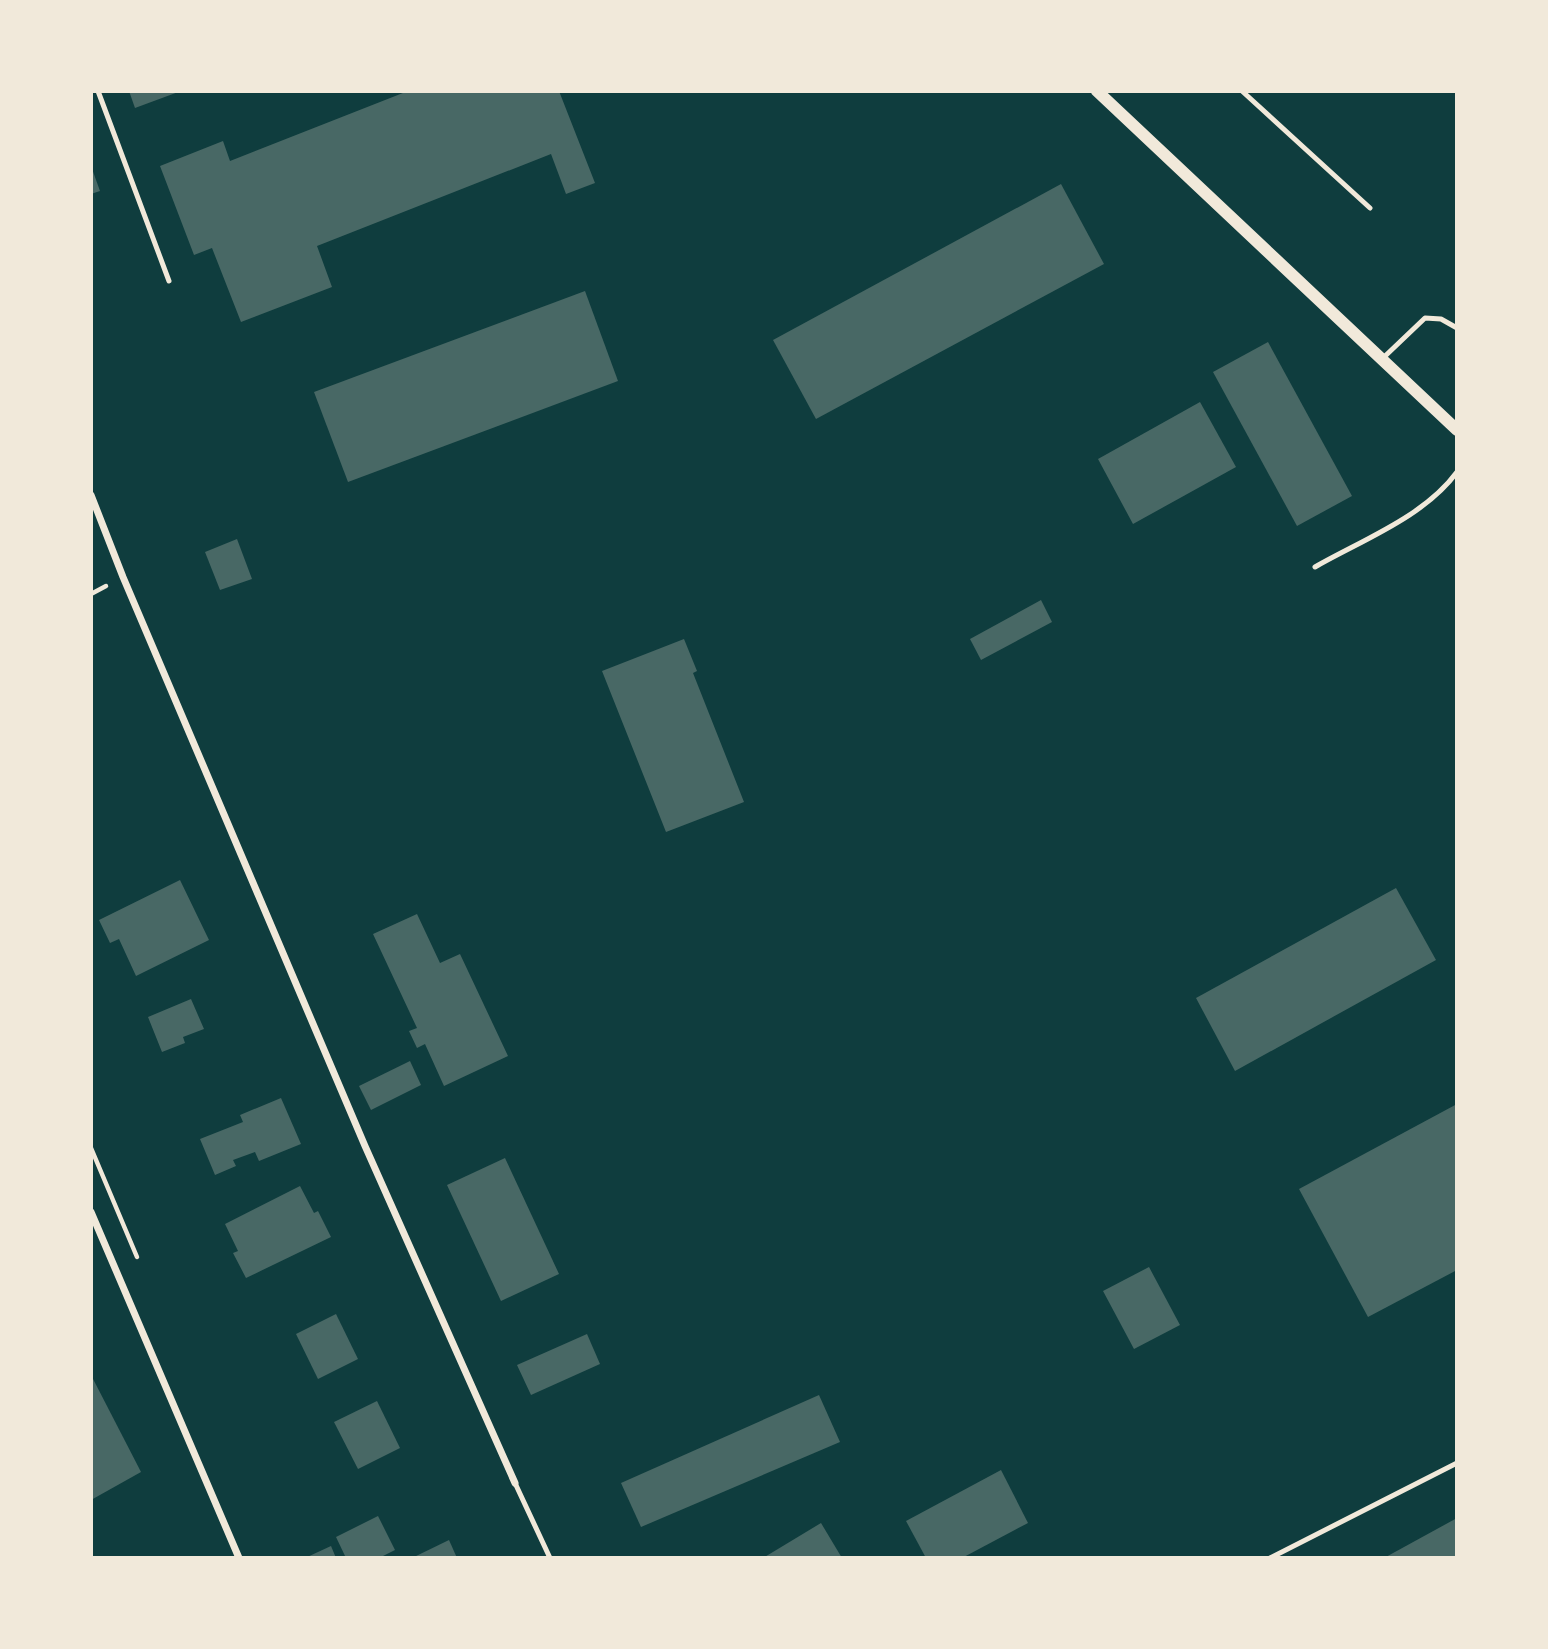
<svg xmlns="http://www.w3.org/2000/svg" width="1548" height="1649" font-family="Manrope,sans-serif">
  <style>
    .building { fill: #486865 }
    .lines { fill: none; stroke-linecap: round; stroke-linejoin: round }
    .path { stroke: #f1e9da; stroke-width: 4.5 }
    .service { stroke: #f1e9da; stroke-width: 5 }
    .minor { stroke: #f1e9da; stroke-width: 7 }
    .tertiary { stroke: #f1e9da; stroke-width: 12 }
  </style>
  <rect width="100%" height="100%" fill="#0f3d3e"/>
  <g class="building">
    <polygon points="129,91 181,91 135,108"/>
    <polygon points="408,91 559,91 595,183 566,194 551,154 317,246 332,287 241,322 212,248 194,255 160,166 223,141 230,161"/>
    <polygon points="91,166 100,191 91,194"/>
    <polygon points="1061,184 1104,264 816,419 773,340"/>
    <polygon points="585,291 618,381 348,482 314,392"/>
    <polygon points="1268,342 1352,496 1297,526 1213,372"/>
    <polygon points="1200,402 1236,467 1133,524 1098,459"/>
    <polygon points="237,539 252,579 220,590 205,552"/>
    <polygon points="1041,600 1052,622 981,660 970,639"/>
    <polygon points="684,639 697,671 693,673 744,802 666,832 602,671"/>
    <polygon points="180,880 209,940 136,976 119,939 110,943 99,920"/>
    <polygon points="1396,888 1436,960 1235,1071 1196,998"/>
    <polygon points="417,914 440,963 460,954 508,1056 444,1086 425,1044 417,1048 409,1031 417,1028 373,934"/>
    <polygon points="191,999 204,1029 183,1037 185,1043 162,1052 148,1017"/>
    <polygon points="410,1061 421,1085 371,1110 359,1086"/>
    <polygon points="281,1098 301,1144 259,1161 255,1152 233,1160 236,1166 215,1175 200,1139 243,1122 240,1115"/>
    <polygon points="1457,1104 1457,1270 1368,1317 1299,1189"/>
    <polygon points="505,1158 559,1274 501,1301 447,1185"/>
    <polygon points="300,1186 314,1213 318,1211 331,1237 246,1278 233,1253 238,1251 225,1224"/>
    <polygon points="1149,1267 1180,1325 1134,1349 1103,1291"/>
    <polygon points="336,1314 358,1359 318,1379 296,1334"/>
    <polygon points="587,1334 600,1364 531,1395 517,1365"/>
    <polygon points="91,1375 141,1472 91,1500"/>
    <polygon points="819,1395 840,1442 641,1527 621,1483"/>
    <polygon points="377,1401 400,1448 358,1469 334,1422"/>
    <polygon points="1001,1470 1028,1523 962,1558 926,1558 906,1521"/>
    <polygon points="378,1516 395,1550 379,1558 346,1558 336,1537"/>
    <polygon points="1457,1518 1457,1558 1384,1558"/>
    <polygon points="821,1523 842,1558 763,1558"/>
    <polygon points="449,1540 457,1558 412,1558"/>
    <polygon points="331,1546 336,1558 305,1558"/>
  </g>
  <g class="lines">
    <g class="path">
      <polyline points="91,594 106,586"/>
      <polyline points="91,1148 137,1257"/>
    </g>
    <g class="service">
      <polyline points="98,91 169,281"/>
      <polyline points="1242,91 1370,208"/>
      <polyline points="1382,359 1425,318 1441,319 1457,328"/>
      <path d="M1315 567C1362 540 1424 517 1457 472"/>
      <polyline points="515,1483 550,1558"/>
      <polyline points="1270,1558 1457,1463"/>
    </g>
    <g class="minor">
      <polyline points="91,495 123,577 365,1146 515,1483"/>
      <polyline points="91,1212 239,1558"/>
    </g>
    <polyline class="tertiary" points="1097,91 1457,430"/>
  </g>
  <rect width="1548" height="1649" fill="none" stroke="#f1e9da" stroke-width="186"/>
</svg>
